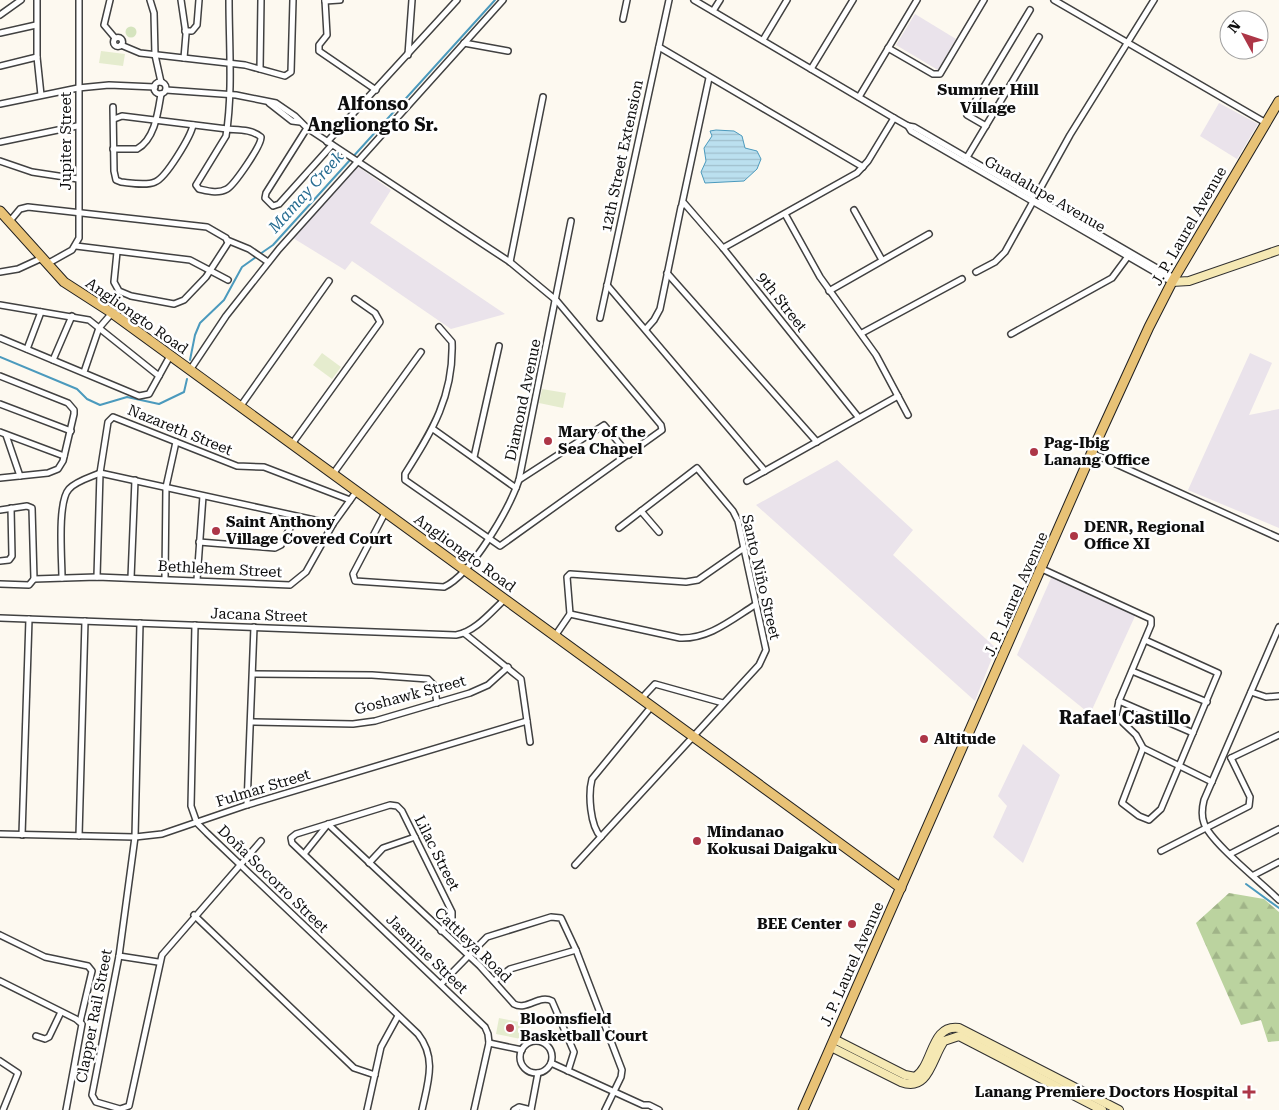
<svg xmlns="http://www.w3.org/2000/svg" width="1279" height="1110" viewBox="0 0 1279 1110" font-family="'Roboto Serif',serif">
  <defs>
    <pattern id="forest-firs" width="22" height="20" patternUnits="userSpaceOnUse" patternTransform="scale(1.25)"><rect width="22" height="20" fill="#bbd39f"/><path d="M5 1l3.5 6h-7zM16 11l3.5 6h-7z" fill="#a0b488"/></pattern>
    <pattern id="water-rules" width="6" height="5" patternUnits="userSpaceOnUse" patternTransform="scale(1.25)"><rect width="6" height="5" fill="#bbe0ef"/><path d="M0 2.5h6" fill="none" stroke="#a0bfcc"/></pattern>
  </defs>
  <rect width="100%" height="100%" fill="#fdf9f0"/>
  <g fill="#eae3eb">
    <path d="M915,14L956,39L938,70L896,45Z"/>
    <path d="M1219,103L1258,124L1237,159L1200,136Z"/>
    <path d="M357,166L391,190L370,223L505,314L451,329L352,261L345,270L293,238Z"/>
    <path d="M1250,353L1272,363L1249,415L1279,409V528L1188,490Z"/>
    <path d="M837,460L913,530L893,555L996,648L975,701L756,505Z"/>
    <path d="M1052,576L1136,614L1090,714L1017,655Z"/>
    <path d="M1023,744L1060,775L1023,863L993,837L1007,806L998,796Z"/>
  </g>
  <path fill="url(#forest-firs)" d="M1229,893L1264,899L1279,912V1041L1268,1042L1261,1020L1241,1025L1196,923Z"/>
  <circle fill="#d5e4be" cx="131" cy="32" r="5.5"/>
  <g fill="#e5ecce">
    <path d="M101,51L125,54L123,66L99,63Z"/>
    <path d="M322,353L341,367L332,379L313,365Z"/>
    <path d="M542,389L566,393L563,408L539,403Z"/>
    <path d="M499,1018L524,1023L521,1039L496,1034Z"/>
  </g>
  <path fill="url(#water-rules)" stroke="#4b9abd" d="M716,130L734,131L742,136L745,148L757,151L761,159L757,169L744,181L705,183L701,172L706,161L704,148L712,136L710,131Z"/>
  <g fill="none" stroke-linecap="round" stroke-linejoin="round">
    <g stroke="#4b9abd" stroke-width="2">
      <path d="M260,254L273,245L495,0"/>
      <path d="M0,357L77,389L87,399L100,405L127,397L159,404L184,392L187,379"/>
      <path d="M190,360L195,335L200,323L224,300L242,267L256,257"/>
      <path d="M1246,884L1279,908"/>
    </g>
    <g stroke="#414141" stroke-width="8">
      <g id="street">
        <path d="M37,0V57L41,95"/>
        <path d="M110,0L104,25L115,38"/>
        <path d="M150,0L154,13L155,55L161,82"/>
        <path d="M181,0L186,34L184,58"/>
        <path d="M325,0L327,35L319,45V51L376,90"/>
        <path d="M694,0L894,118L908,126L914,127L1174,278"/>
        <path d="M1054,0L1266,123"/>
        <path d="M325,1L340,0"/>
        <path d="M713,11L720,0"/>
        <path d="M0,15L21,0"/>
        <path d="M623,19L627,0"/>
        <path d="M185,31H192L197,25L199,0"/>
        <path d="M0,33L36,25"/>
        <circle cx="118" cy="42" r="4.5"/>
        <path d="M763,40L787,0"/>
        <path d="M464,43L508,51"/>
        <path d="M121,45L140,53L245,65L285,76L291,72L293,0"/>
        <path d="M659,47L863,167"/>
        <path d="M888,48L933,74H940L984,0"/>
        <path d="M408,55L412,0"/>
        <path d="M0,66L37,57"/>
        <path d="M260,69L261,0"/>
        <path d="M811,69L853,0"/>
        <circle cx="160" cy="88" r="6"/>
        <path d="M166,90L236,95L276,103L295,116L307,128L510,262L557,301L661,425L662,430L500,546L405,480V474C432,431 454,396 452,342L439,327"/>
        <path d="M859,97L917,0"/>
        <path d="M269,103L292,121L300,122"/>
        <path d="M0,104L78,88L109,85L155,87"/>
        <path d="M113,107L114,171L116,180L121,182C131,183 146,186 155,182C166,178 191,136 193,125"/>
        <path d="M114,119L122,116L227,129C239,130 251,129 261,137C262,145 234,185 227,189C218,194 208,191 199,189L196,185L226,136C233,92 229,44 229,0"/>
        <path d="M908,126L911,131L1172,282"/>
        <path d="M986,126L967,115L1030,10"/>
        <path d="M307,128L266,193L265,198L273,206L279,204L332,145"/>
        <path d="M0,142L77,126"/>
        <path d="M327,142L457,0"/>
        <path d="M113,149H137C155,139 158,112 161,94"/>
        <path d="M966,159L1039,37"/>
        <path d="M0,161L32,172L78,179"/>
        <path d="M682,204L709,78"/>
        <path d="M854,210L882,260"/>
        <path d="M785,214L820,277L876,355L908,415"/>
        <path d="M10,221L20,209L28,207L207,227L226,238L228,243L206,277L184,300L174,304L131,296L119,291L114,282L117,252"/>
        <path d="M227,240L249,249L268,262"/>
        <path d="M76,246L190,260L228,280"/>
        <path d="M723,248L857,173L868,161L894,118"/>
        <path d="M510,262L543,97"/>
        <path d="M47,264L72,250L79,238V0"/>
        <path d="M0,272L18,269L42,258"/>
        <path d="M976,272L995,262L1005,252L1070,135L1154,0"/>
        <path d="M667,273L817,442"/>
        <path d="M607,285L765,471"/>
        <path d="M829,291L929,234"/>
        <path d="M0,305L89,320L159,376"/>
        <path d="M600,318L669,0"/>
        <path d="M646,329L654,320L660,309L681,207L684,203L723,248L859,418"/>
        <path d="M862,333L962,279"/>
        <path d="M1011,334L1112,278L1129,255"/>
        <path d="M0,338L139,396L149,394L170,356"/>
        <path d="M27,349L41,312"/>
        <path d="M53,360L72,316"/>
        <path d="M190,370L226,316L279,249L503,0"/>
        <path d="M84,372L99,328L112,313"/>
        <path d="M0,376L68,403L74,410V414L63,461L58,469L48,473L0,478"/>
        <path d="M0,404L71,431"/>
        <path d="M240,407L329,281"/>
        <path d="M433,429L516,488"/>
        <path d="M0,432L64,456"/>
        <path d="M6,435L20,476"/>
        <path d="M292,444L380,322L375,313L355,299"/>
        <path d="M1092,453L1279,538"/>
        <path d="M474,457L499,346"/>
        <path d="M100,473L333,524"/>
        <path d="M333,474L421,352"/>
        <path d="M519,480L604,425L629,455"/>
        <path d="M747,481L898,396"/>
        <path d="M0,510L27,506L32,508L34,579"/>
        <path d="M641,511L659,532"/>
        <path d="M385,513L353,574L355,581L444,587C472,574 509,509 519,480L571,221"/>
        <path d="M199,542L275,548L281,545L296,517"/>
        <path d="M0,561L9,560L12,556L11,508"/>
        <path d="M1042,569L1151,619V625L1119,701L1116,716L1136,735L1143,748L1212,782"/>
        <path d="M97,577L100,473L108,422L113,417L237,466L264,467L350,500"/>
        <path d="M62,578C62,559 57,502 69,489C76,481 91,477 100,473"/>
        <path d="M131,578L135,480"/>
        <path d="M34,579L97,577L290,585L306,572L333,524L356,492"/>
        <path d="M165,579L166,487L176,442"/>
        <path d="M197,580L203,496"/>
        <path d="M0,584L29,585L34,579"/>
        <path d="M570,614L680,638C709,639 731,620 755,605"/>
        <path d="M0,618L456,635C475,632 491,612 505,599"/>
        <path d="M140,623L135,837L119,956L92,1095L96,1102L120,1109L129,1106L162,955L261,841"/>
        <path d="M195,625L191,806L197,823L207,833L418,1034C437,1058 428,1082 422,1110"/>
        <path d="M1279,627L1204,800C1202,808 1201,815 1204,823C1210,842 1262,883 1279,900"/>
        <path d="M464,633L521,679L530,742"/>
        <path d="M555,636L570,614L567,577L570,574L686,582L698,580L744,548"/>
        <path d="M1132,671L1207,702"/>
        <path d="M253,674L372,675L428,679L434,685L437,703"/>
        <path d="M1251,692L1266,697L1279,696"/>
        <path d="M641,699L655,684L723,703"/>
        <path d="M1119,701L1193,733"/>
        <path d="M252,722L353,724L375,721L470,693L488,685L508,667"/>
        <path d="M1143,748L1122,803L1139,816L1149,820L1161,809L1218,673L1145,640"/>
        <path d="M1231,758L1279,735"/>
        <path d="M247,805L254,627"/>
        <path d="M0,834L135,837L162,834L247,805L527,721"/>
        <path d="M22,835L29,619"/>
        <path d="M79,836L85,621"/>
        <path d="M601,837C590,826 588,794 592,779L651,707"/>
        <path d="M1161,851L1249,806L1250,797L1231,758"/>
        <path d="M304,854L328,824L480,966L514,1004C527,1011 539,994 552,1001L574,1052L568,1071"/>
        <path d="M1230,854L1279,829"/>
        <path d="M369,863L383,848L415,837"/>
        <path d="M575,865L759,665L766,650L738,521L733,511L697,468L619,528"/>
        <path d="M1254,875L1279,862"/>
        <path d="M194,915L354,1068L375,1075"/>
        <path d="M441,931L452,918V912L402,811L397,806L390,805L296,834L291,838L292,843L485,1027L488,1034L489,1043L474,1110"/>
        <path d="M0,935L45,957L88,966L92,971L80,1022"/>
        <path d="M119,956L158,962"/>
        <path d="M0,981L76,1019L82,1024L66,1110"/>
        <path d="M494,981L510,969L576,950"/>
        <path d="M441,984L487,937L551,917L561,918L576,950L622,1070L621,1077L605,1110"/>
        <path d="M36,1036L45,1039L49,1037L61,1012"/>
        <circle cx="536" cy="1057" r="16"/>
        <path d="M489,1043L522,1050"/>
        <path d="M0,1061L18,1073L3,1110"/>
        <path d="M551,1063L643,1105H649L659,1110"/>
        <path d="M367,1110L381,1047L398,1016"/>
        <path d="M514,1110L519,1107L531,1110"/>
        <path d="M531,1110L538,1073"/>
      </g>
    </g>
    <g stroke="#303030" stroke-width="10">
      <g id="secondary">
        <path d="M1172,282L1189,281L1279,250"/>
        <path d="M834,1039L905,1075L915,1077C934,1065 930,1024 959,1028L1119,1110"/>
        <path d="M831,1047L901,1082C929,1093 932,1057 944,1041L959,1036L1102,1110"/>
      </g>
    </g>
    <g stroke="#1f1f1f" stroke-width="11">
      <g id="primary">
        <path d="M0,211L64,282L112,313L901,888"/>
        <path d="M803,1110L1095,445L1149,327L1172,282L1279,101"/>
      </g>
    </g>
    <use href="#street" stroke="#fff" stroke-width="5"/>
    <use href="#secondary" stroke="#f5e8b3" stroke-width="8"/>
    <use href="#primary" stroke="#e8c276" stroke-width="9"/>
  </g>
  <g fill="#ad3647" stroke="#fff" stroke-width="2">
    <circle cx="548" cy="441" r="5"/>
    <circle cx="1034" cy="452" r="5"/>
    <circle cx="216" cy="531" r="5"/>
    <circle cx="1074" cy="536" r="5"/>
    <circle cx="924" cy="739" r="5"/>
    <circle cx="697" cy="841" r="5"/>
    <circle cx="852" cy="924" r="5"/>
    <circle cx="510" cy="1028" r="5"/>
    <path d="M1246.5 1084.5h5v5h5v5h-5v5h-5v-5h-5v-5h5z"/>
  </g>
  <g text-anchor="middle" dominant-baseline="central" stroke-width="5" stroke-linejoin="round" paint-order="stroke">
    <g font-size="15" fill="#0e0e0e" stroke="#fff">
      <text transform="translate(66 141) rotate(-90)">Jupiter Street</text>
      <text transform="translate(622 156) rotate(-78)">12th Street Extension</text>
      <text transform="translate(1045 194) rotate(30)">Guadalupe Avenue</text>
      <text transform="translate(1189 226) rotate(-60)">J. P. Laurel Avenue</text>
      <text transform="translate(782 302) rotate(52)">9th Street</text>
      <text transform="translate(137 316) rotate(35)">Angliongto Road</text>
      <text transform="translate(523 400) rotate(-78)">Diamond Avenue</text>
      <text transform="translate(180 430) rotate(22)">Nazareth Street</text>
      <text transform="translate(465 553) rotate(36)">Angliongto Road</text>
      <text transform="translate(220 569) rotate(3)">Bethlehem Street</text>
      <text transform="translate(761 577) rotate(77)">Santo Niño Street</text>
      <text transform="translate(1016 594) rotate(-66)">J. P. Laurel Avenue</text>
      <text transform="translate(259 615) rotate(2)">Jacana Street</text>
      <text transform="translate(410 695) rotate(-15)">Goshawk Street</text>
      <text transform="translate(263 788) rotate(-17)">Fulmar Street</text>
      <text transform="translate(437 853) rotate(63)">Lilac Street</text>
      <text transform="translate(273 879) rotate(44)">Doña Socorro Street</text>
      <text transform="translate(473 945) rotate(44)">Cattleya Road</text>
      <text transform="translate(427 954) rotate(44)">Jasmine Street</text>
      <text transform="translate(852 964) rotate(-66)">J. P. Laurel Avenue</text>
      <text transform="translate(94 1016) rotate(-79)">Clapper Rail Street</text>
    </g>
    <g font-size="15" font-weight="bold" fill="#0e0e0e" stroke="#fff" text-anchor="start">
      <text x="558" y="432">Mary of the<tspan x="558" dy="17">Sea Chapel</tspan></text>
      <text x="1044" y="443">Pag-Ibig<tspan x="1044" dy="17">Lanang Office</tspan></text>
      <text x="226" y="522">Saint Anthony<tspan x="226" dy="17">Village Covered Court</tspan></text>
      <text x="1084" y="527">DENR, Regional<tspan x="1084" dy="17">Office XI</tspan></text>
      <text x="934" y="739">Altitude</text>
      <text x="707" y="832">Mindanao<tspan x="707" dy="17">Kokusai Daigaku</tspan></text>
      <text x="842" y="924" text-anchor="end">BEE Center</text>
      <text x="520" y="1019">Bloomsfield<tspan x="520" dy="17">Basketball Court</tspan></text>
      <text x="1238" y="1092" text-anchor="end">Lanang Premiere Doctors Hospital</text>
    </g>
    <g font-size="16" font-weight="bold" fill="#0e0e0e" stroke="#fff">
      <text x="988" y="89">Summer Hill<tspan x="988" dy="18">Village</tspan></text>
    </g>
    <g font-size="16" font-style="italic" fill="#266c91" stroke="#fff">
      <text transform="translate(306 192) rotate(-48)">Mamay Creek</text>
    </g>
    <g font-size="18" font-weight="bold" fill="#0e0e0e" stroke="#fff">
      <text x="373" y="103">Alfonso<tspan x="373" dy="21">Angliongto Sr.</tspan></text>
      <text x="1125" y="717">Rafael Castillo</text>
    </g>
  </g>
  <g transform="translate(1244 35) rotate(310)"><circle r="24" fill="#ffffff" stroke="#9f9f9f"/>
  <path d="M0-4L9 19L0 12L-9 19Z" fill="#ad3647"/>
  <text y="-8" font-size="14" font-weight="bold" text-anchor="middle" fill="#0e0e0e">N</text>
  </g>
</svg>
